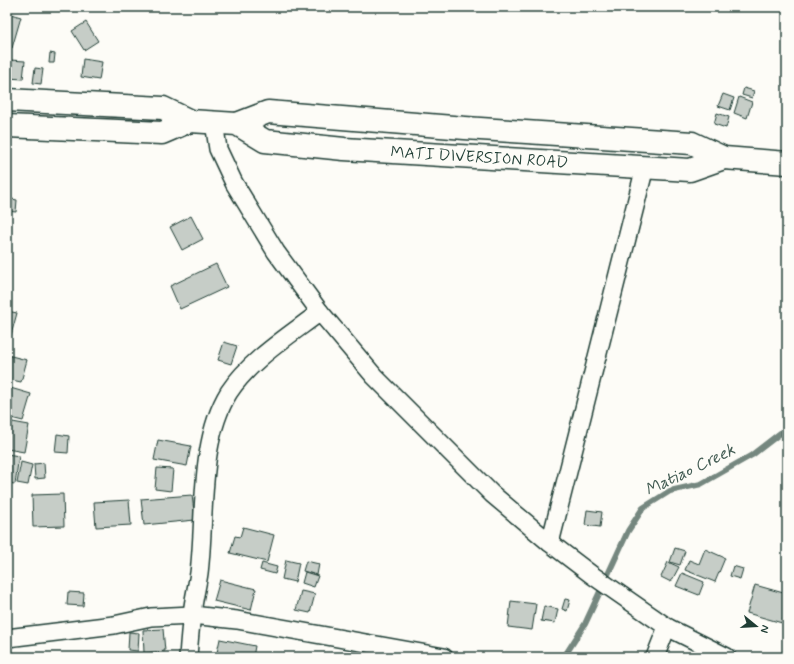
<svg xmlns="http://www.w3.org/2000/svg" width="794" height="664" viewBox="0 0 794 664" font-family="Mynerve,sans-serif">
  <rect width="100%" height="100%" fill="#fdfcf7"/>
  <filter id="ink" filterUnits="userSpaceOnUse"><feTurbulence type="fractalNoise" baseFrequency=".025" numOctaves="2"/><feDisplacementMap in="SourceGraphic" scale="8" xChannelSelector="R" yChannelSelector="G"/><feConvolveMatrix kernelMatrix="1 2 1 2 8 2 1 2 1" color-interpolation-filters="sRGB"/></filter>
  <g filter="url(#ink)">
    <g fill="none" stroke-linecap="round" stroke-linejoin="round">
      <path stroke="#75877f" stroke-width="6" d="M564,657L585,624L628,531L643,508L670,491L701,484L752,455L787,428"/>
    </g>
    <g fill="#c6cdc7" stroke="#1f3d34">
      <path d="M7,13L21,17L12,48L7,47Z"/>
      <path d="M86,22L98,41L84,50L72,31Z"/>
      <path d="M50,53L55,54L54,63H49Z"/>
      <path d="M83,59L102,62L99,80L81,77Z"/>
      <path d="M10,60L25,61L23,79L8,78Z"/>
      <path d="M35,68L43,69L41,84L33,83Z"/>
      <path d="M744,88L754,91L752,98L742,95Z"/>
      <path d="M723,94L734,98L730,110L718,106Z"/>
      <path d="M739,97L752,102L747,118L734,113Z"/>
      <path d="M717,113L729,117L726,128L714,124Z"/>
      <path d="M7,198L17,200L16,212L7,211Z"/>
      <path d="M191,216L203,239L182,250L170,227Z"/>
      <path d="M216,264L227,287L180,309L170,286Z"/>
      <path d="M7,311L17,313L11,335L7,334Z"/>
      <path d="M224,342L237,346L231,364L218,360Z"/>
      <path d="M7,355L27,360L21,382L7,379Z"/>
      <path d="M7,387L31,394L23,421L7,417Z"/>
      <path d="M7,421L29,425L24,452L7,449Z"/>
      <path d="M57,434L69,436L68,453L55,452Z"/>
      <path d="M158,440L191,446L187,466L154,460Z"/>
      <path d="M7,454L19,456L15,484L7,483Z"/>
      <path d="M21,462L32,465L28,485L17,483Z"/>
      <path d="M44,463L45,478L35,479L34,464Z"/>
      <path d="M157,468L173,469L171,491L155,489Z"/>
      <path d="M63,494L64,526L33,527L32,495Z"/>
      <path d="M192,495L195,520L144,525L141,499Z"/>
      <path d="M129,500L131,525L96,527L94,502Z"/>
      <path d="M587,510L602,512L600,527L585,525Z"/>
      <path d="M243,527L274,535L267,562L230,553L235,536L240,537Z"/>
      <path d="M675,548L685,551L680,565L670,562Z"/>
      <path d="M705,549L725,558L715,582L685,570L689,560L699,564Z"/>
      <path d="M286,560L299,563L295,582L282,579Z"/>
      <path d="M306,561L319,564L317,575L303,571Z"/>
      <path d="M668,562L679,567L671,582L661,577Z"/>
      <path d="M262,563L277,567L275,574L260,570Z"/>
      <path d="M733,566L743,569L740,579L730,576Z"/>
      <path d="M305,572L318,576L314,587L302,583Z"/>
      <path d="M682,573L704,582L699,595L676,586Z"/>
      <path d="M220,580L256,589L251,610L214,601Z"/>
      <path d="M755,585L787,594V606L782,623L747,613Z"/>
      <path d="M301,591L315,594L310,613L296,610Z"/>
      <path d="M68,592L84,593L83,606L67,605Z"/>
      <path d="M565,599L570,600L567,611L562,609Z"/>
      <path d="M511,601L536,604L532,630L508,627Z"/>
      <path d="M544,606L558,609L555,623L541,621Z"/>
      <path d="M163,629L165,651L144,653L143,630Z"/>
      <path d="M129,632L139,633L138,651L128,650Z"/>
      <path d="M220,639L255,646L253,657H216Z"/>
    </g>
    <g fill="none" stroke-linecap="round" stroke-linejoin="round">
      <g stroke="#1f3d34" stroke-width="20">
        <g id="street">
          <path d="M214,122L218,149L234,183L276,252L320,312L374,376L492,494L550,543L592,575L667,627L727,657"/>
          <path d="M550,543L645,167"/>
          <path d="M7,638L114,625L151,617L192,615L237,620L444,657"/>
          <path d="M188,657C189,643 190,629 192,615C193,601 197,587 199,573C206,516 198,442 229,392C250,360 290,335 320,312"/>
          <path d="M655,657L667,627"/>
        </g>
      </g>
      <g stroke="#1f3d34" stroke-width="25">
        <g id="highway">
          <path id="s1" d="M7,100L163,108L190,121L237,124L265,141L344,149L690,170L724,158"/>
          <path d="M237,124L268,112L465,128L692,143L724,158L787,163"/>
          <path d="M7,126L162,133L190,121"/>
        </g>
      </g>
      <use href="#street" stroke="#fdfcf7" stroke-width="17"/>
      <use href="#highway" stroke="#fdfcf7" stroke-width="22"/>
    </g>
  </g>
  <g text-anchor="middle" dominant-baseline="central" stroke-width="3" stroke-linejoin="round" paint-order="stroke">
    <g font-size="16" fill="#1f3d34" stroke="#fdfcf7">
      <text stroke="none"><textPath href="#s1" startOffset="481">MATI DIVERSION ROAD</textPath></text>
    </g>
    <g font-size="17" font-style="italic" fill="#435c53" stroke="#fdfcf7">
      <text transform="translate(690 470) rotate(-26)">Matiao Creek</text>
    </g>
  </g>
  <rect width="794" height="664" fill="none" stroke="#fdfcf7" stroke-width="24"/>
  <rect x="12" y="12" width="770" height="640" fill="none" stroke="#1f3d34" stroke-width="1.5" filter="url(#ink)"/>
  <g transform="translate(756 626) rotate(108)" stroke="#fdfcf7" stroke-width="3" paint-order="stroke">
  <path d="M0-3L7 15L0 10L-7 15Z" fill="#1f3d34"/>
  <text y="-6" font-size="11" font-weight="bold" text-anchor="middle" fill="#1f3d34">N</text>
  </g>
</svg>
